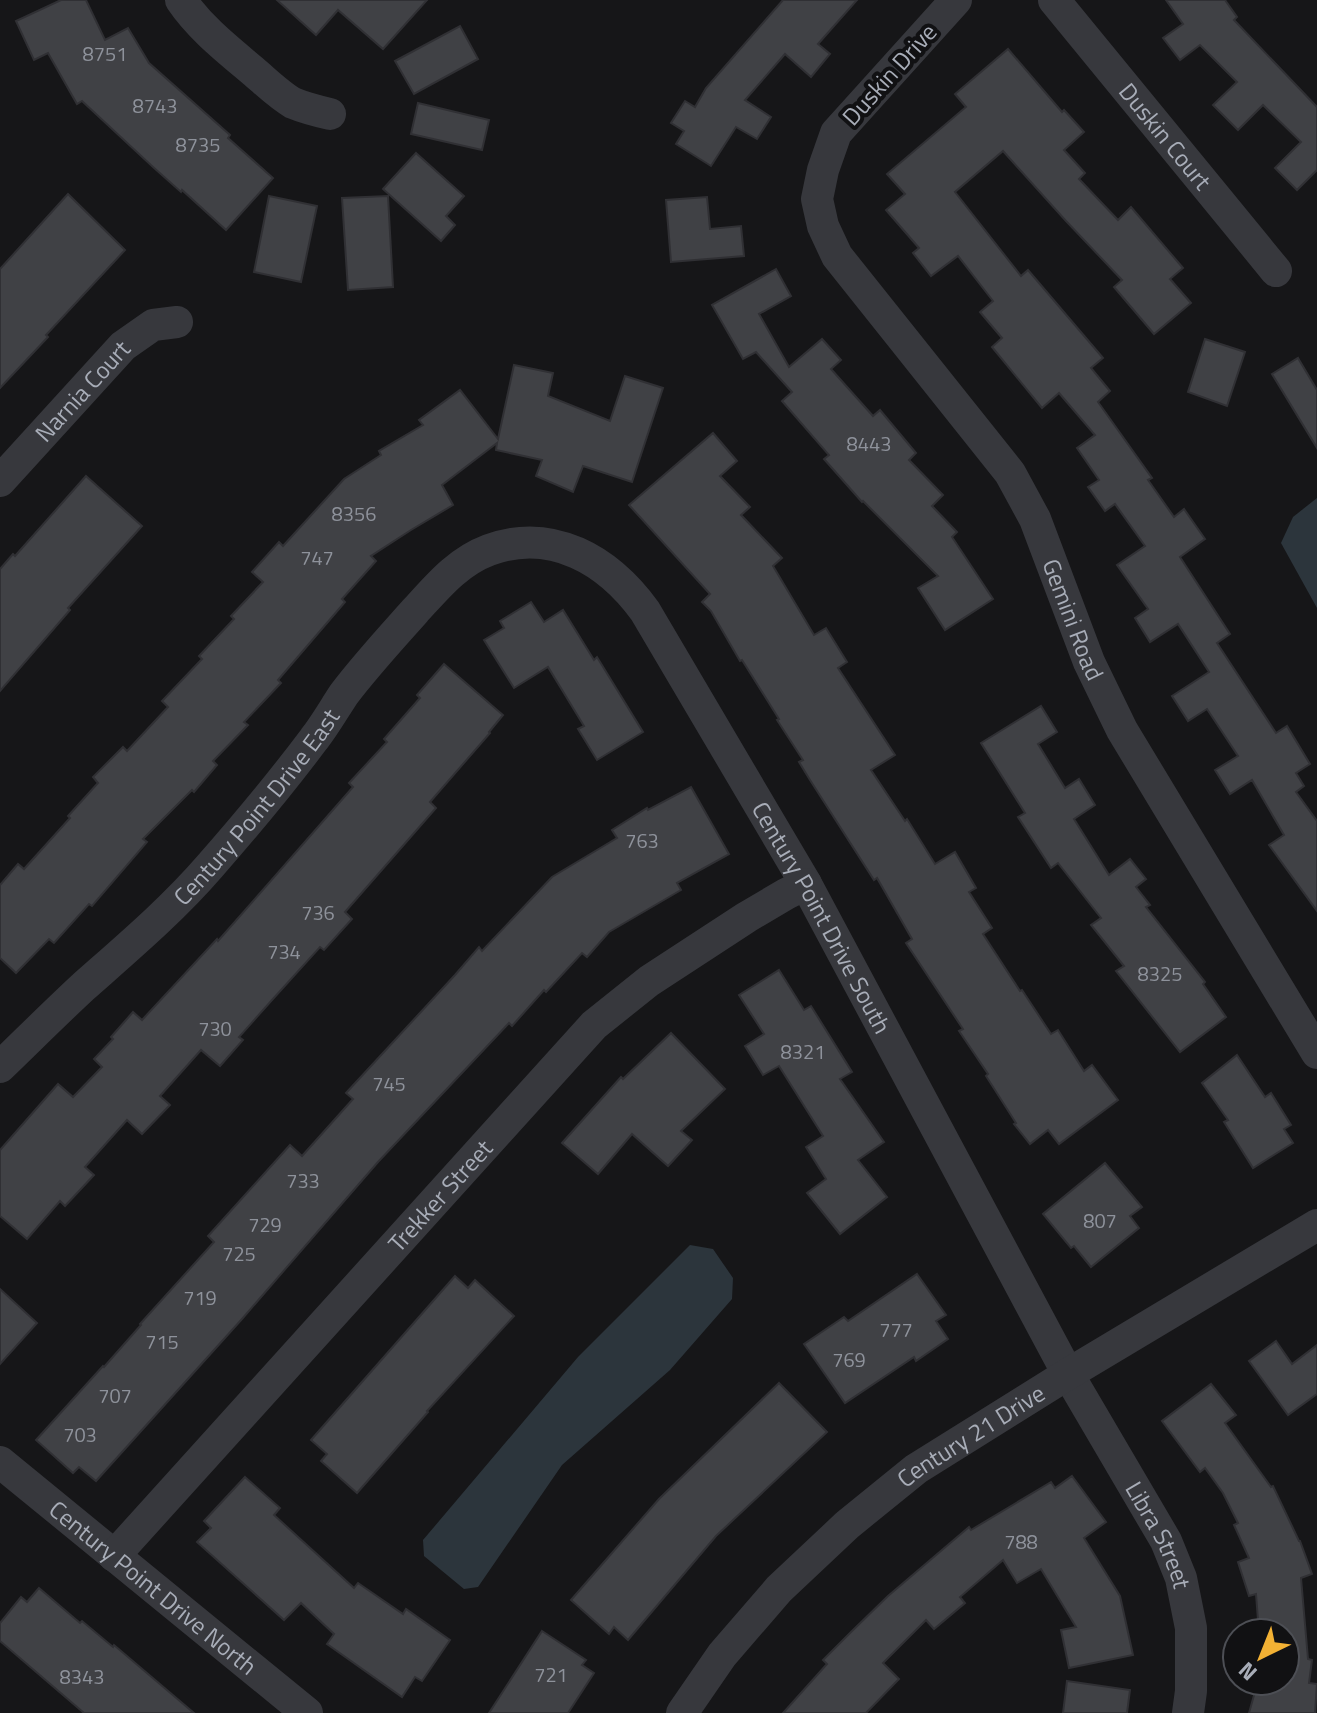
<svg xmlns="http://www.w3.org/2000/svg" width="1317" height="1713" viewBox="0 0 1317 1713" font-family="'Titillium Web',sans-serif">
  <rect width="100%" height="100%" fill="#161618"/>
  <g fill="#2c353c">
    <path d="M1317,498V608L1281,543L1293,517Z"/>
    <path d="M690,1245L713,1249L733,1278L732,1299L670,1370L562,1465L478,1587L464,1589L424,1556L423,1540L578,1357Z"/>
  </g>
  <g fill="#404145" stroke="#303034" stroke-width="2">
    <path d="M61,0H86L105,40L128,28L149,63L230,135L228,138L273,178L226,230L182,190L181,192L153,167L82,101L77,104L48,53L34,60L16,21Z"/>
    <path d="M277,0H427L383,49L338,10L316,35Z"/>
    <path d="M783,0H857L818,44L830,54L811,77L785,54L745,100L771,117L757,139L736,127L711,166L676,144L684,131L671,123L685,101L695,107L706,88Z"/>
    <path d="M1166,0H1225L1237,17L1234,20L1317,107V170L1297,190L1275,168L1301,142L1263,105L1238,130L1213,105L1237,82L1200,45L1180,60L1163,38L1183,24Z"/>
    <path d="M460,26L478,59L414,94L395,61Z"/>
    <path d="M1008,49L1062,112L1064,110L1084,132L1064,150L1085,173L1079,179L1118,220L1131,207L1183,268L1170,279L1191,303L1154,334L1114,287L1122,280L1066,221L1003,151L955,192L1021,276L1028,270L1103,358L1091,368L1110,391L1098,402L1152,478L1148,480L1174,517L1184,509L1205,539L1180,557L1230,634L1217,643L1276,733L1287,726L1310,764L1296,773L1304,786L1296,792L1317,821V911L1269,845L1284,835L1252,780L1230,794L1215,770L1238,756L1207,709L1188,721L1172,696L1209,672L1178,624L1150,642L1135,618L1148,609L1117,565L1145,546L1115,504L1105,511L1088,487L1099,480L1077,448L1095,435L1059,393L1042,408L992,347L1002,338L980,312L993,301L958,256L931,276L913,253L919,248L886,210L905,194L887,174L966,107L955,94Z"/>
    <path d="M418,103L489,120L482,150L411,134Z"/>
    <path d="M416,153L464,196L446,216L455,225L441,241L383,189Z"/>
    <path d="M68,194L125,250L46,335L48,337L0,388V269Z"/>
    <path d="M269,196L317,206L301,282L254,272Z"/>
    <path d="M388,196L393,287L348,290L342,198Z"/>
    <path d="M707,197L710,229L741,226L744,256L671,262L666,200Z"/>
    <path d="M776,269L791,296L759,314L789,367L822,339L841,360L831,369L873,416L880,410L916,453L909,460L943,495L932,506L957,532L952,537L993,599L945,630L918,588L938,576L863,501L862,502L824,459L829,455L782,401L792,392L756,352L743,359L712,305Z"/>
    <path d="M1205,339L1245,352L1227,406L1188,392Z"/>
    <path d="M1298,358L1317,390V448L1272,374Z"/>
    <path d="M514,365L553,373L548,396L610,421L625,376L663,388L632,482L583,466L573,492L536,476L542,460L496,450L497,443L442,485L453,505L411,530L371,556L376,561L342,599L345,602L278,680L281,683L244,722L248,725L213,761L217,765L194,792L192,790L143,839L147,842L92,906L89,904L54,943L49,939L16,973L0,958V885L18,864L24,869L70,818L68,816L98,783L93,777L123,747L127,751L168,707L162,701L202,659L199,656L234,619L231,616L263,582L252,572L279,542L283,546L344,479L381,455L379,451L423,425L419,420L460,390L498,439Z"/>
    <path d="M713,433L737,461L720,476L750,507L741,515L782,558L773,566L814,635L826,628L847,662L838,668L895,755L871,770L905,821L907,819L935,864L955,852L976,888L969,892L992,928L983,934L1020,991L1022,990L1051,1034L1058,1030L1084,1071L1092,1065L1118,1100L1059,1144L1048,1130L1030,1144L1014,1124L1016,1123L986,1076L988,1074L959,1031L963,1029L906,943L912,939L877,878L874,880L810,780L799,762L803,760L777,720L779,719L742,660L740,661L711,611L702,602L710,594L629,505Z"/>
    <path d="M86,476L142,526L68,608L70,610L0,691V569L13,554L15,556Z"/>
    <path d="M531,602L544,622L563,610L594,660L597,657L643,732L597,760L578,729L584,726L548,667L514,688L484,640L504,628L500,621Z"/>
    <path d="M444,664L503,715L489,732L490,733L430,802L436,808L345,912L352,919L324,950L320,947L272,1000L239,1037L243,1040L220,1066L201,1050L160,1096L170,1105L142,1134L127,1120L85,1167L94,1175L65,1206L60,1201L27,1239L0,1216V1150L58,1084L73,1097L102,1067L94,1059L113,1039L111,1037L133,1012L142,1020L217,939L218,941L353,787L349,783L387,742L384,739L420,698L417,695Z"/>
    <path d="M1041,706L1057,732L1038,744L1065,788L1079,779L1095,805L1074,819L1109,875L1130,859L1146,879L1136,887L1150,905L1146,907L1205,982L1203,984L1226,1017L1180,1052L1116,971L1124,966L1091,925L1101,918L1058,863L1051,868L1018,817L1025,813L981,743Z"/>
    <path d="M691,787L729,854L677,883L681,890L609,932L587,957L582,953L546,992L544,990L512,1026L509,1023L378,1162L242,1319L96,1481L79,1467L73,1473L36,1440L103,1366L104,1367L141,1325L140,1324L214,1242L208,1236L290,1145L302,1156L353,1099L346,1093L455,975L479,947L482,951L552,877L617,838L612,830L647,808L648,810Z"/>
    <path d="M779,970L804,1010L811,1006L852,1072L840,1079L884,1142L858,1160L887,1197L840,1234L807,1193L826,1179L806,1147L823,1136L779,1066L763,1075L745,1046L764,1034L739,995Z"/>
    <path d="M671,1033L725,1089L681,1131L692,1140L668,1166L632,1134L598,1174L562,1143L621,1077L623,1079Z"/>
    <path d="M1237,1055L1265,1097L1271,1093L1291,1125L1284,1129L1293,1143L1253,1168L1224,1122L1228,1120L1202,1083Z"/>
    <path d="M1105,1163L1142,1207L1130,1216L1139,1228L1091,1267L1074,1246L1071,1248L1043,1214Z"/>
    <path d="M917,1274L946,1315L936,1321L948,1339L916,1361L914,1357L845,1403L804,1344L844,1317L848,1321Z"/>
    <path d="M455,1276L468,1288L475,1280L514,1316L427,1411L428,1412L357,1493L321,1461L327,1454L311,1440Z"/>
    <path d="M0,1289L37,1323L0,1364Z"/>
    <path d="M1276,1341L1292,1364L1317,1345V1394L1288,1415L1249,1361Z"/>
    <path d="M779,1383L827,1432L716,1536L628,1640L614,1627L609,1634L571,1600L659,1499Z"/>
    <path d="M1211,1384L1236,1415L1225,1423L1271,1487L1273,1486L1299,1541H1300L1312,1574L1301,1578L1308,1659L1312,1660L1309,1683L1317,1684L1315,1713H1249L1258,1681H1285V1633H1259L1256,1594L1249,1596L1238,1562L1249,1558L1234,1525L1238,1523L1223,1493L1205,1468L1200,1472L1162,1421Z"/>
    <path d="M1072,1476L1106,1522L1084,1538L1120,1596L1133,1655L1069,1668L1061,1630L1076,1627L1041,1569L1017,1583L1003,1560L960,1597L965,1603L934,1629L926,1620L883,1663L899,1679L866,1713H783L827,1664L823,1660L851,1632L888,1596L969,1527L971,1530L1051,1482L1055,1488Z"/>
    <path d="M245,1477L280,1508L274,1515L354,1588L358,1583L403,1614L406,1609L450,1640L422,1681L415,1677L402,1697L327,1644L334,1634L301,1603L284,1620L197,1542L211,1528L204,1521Z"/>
    <path d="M39,1588L80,1623L82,1621L113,1647L114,1645L194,1713H84L0,1641V1623L21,1597L27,1602Z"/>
    <path d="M542,1631L586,1660L582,1665L594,1673L568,1713H489Z"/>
    <path d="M1067,1681L1130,1690L1127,1713H1063Z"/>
  </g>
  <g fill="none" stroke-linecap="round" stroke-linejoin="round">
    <g stroke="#37383d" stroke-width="32">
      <path d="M181,0C200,28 227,49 253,71C266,82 279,95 293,103C305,108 317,111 330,114"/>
      <path id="s1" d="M956,0L836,133L823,170L817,199L823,226L837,256L1010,473L1035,519L1089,662L1122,730L1317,1053"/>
      <path id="s2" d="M1054,0L1276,271"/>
      <path id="s3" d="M0,481L123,346L153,325L177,322"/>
      <path id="s4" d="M0,1067C28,1040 55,1013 83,987C127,948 172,910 210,866C246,825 281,783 314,739C325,725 334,709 344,694C366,665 391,638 415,611C437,587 457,562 489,550C552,527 608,560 645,611L806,884L1068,1374L1166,1541L1181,1578L1191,1628V1691L1188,1713"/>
      <path id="s5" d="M0,1462L307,1713"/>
      <path id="s6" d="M114,1556L594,1025L649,981L747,917L786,894L806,884"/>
      <path id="s7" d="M682,1713L722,1655L779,1589L847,1525L916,1469L1068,1374L1317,1225"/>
    </g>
  </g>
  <g text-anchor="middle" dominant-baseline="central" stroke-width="8" stroke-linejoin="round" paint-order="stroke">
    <g font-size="20" fill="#8e929b">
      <text x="105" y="53">8751</text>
      <text x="155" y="105">8743</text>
      <text x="198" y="144">8735</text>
      <text x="869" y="443">8443</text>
      <text x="354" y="513">8356</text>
      <text x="317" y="557">747</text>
      <text x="642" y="840">763</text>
      <text x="318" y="912">736</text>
      <text x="284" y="951">734</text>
      <text x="1160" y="973">8325</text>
      <text x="215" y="1028">730</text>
      <text x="803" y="1051">8321</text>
      <text x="389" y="1083">745</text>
      <text x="303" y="1180">733</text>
      <text x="1100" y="1220">807</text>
      <text x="265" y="1224">729</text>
      <text x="239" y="1253">725</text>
      <text x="200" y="1297">719</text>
      <text x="896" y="1329">777</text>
      <text x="162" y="1341">715</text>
      <text x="849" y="1359">769</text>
      <text x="115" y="1395">707</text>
      <text x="80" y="1434">703</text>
      <text x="1021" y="1541">788</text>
      <text x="551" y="1674">721</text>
      <text x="82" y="1676">8343</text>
    </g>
    <g font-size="24" fill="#a8adb8" stroke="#111113">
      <text transform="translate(889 74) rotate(-48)">Duskin Drive</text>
      <text stroke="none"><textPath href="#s2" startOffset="176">Duskin Court</textPath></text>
      <text stroke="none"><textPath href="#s3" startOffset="122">Narnia Court</textPath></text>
      <text stroke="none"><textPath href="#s1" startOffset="746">Gemini Road</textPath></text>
      <text stroke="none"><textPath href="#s4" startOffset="366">Century Point Drive East</textPath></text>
      <text stroke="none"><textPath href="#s4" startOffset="1250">Century Point Drive South</textPath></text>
      <text stroke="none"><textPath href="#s6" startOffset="486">Trekker Street</textPath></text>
      <text stroke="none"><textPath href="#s7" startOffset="404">Century 21 Drive</textPath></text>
      <text stroke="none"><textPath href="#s4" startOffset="1954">Libra Street</textPath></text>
      <text stroke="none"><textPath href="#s5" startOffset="198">Century Point Drive North</textPath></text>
    </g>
  </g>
  <g transform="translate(1261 1657) rotate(223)"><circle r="38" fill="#111113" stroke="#4d4f55" stroke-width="2"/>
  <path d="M0-6L14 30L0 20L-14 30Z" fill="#f2b134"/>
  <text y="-12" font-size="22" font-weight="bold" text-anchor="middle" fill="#a8adb8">N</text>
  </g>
</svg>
